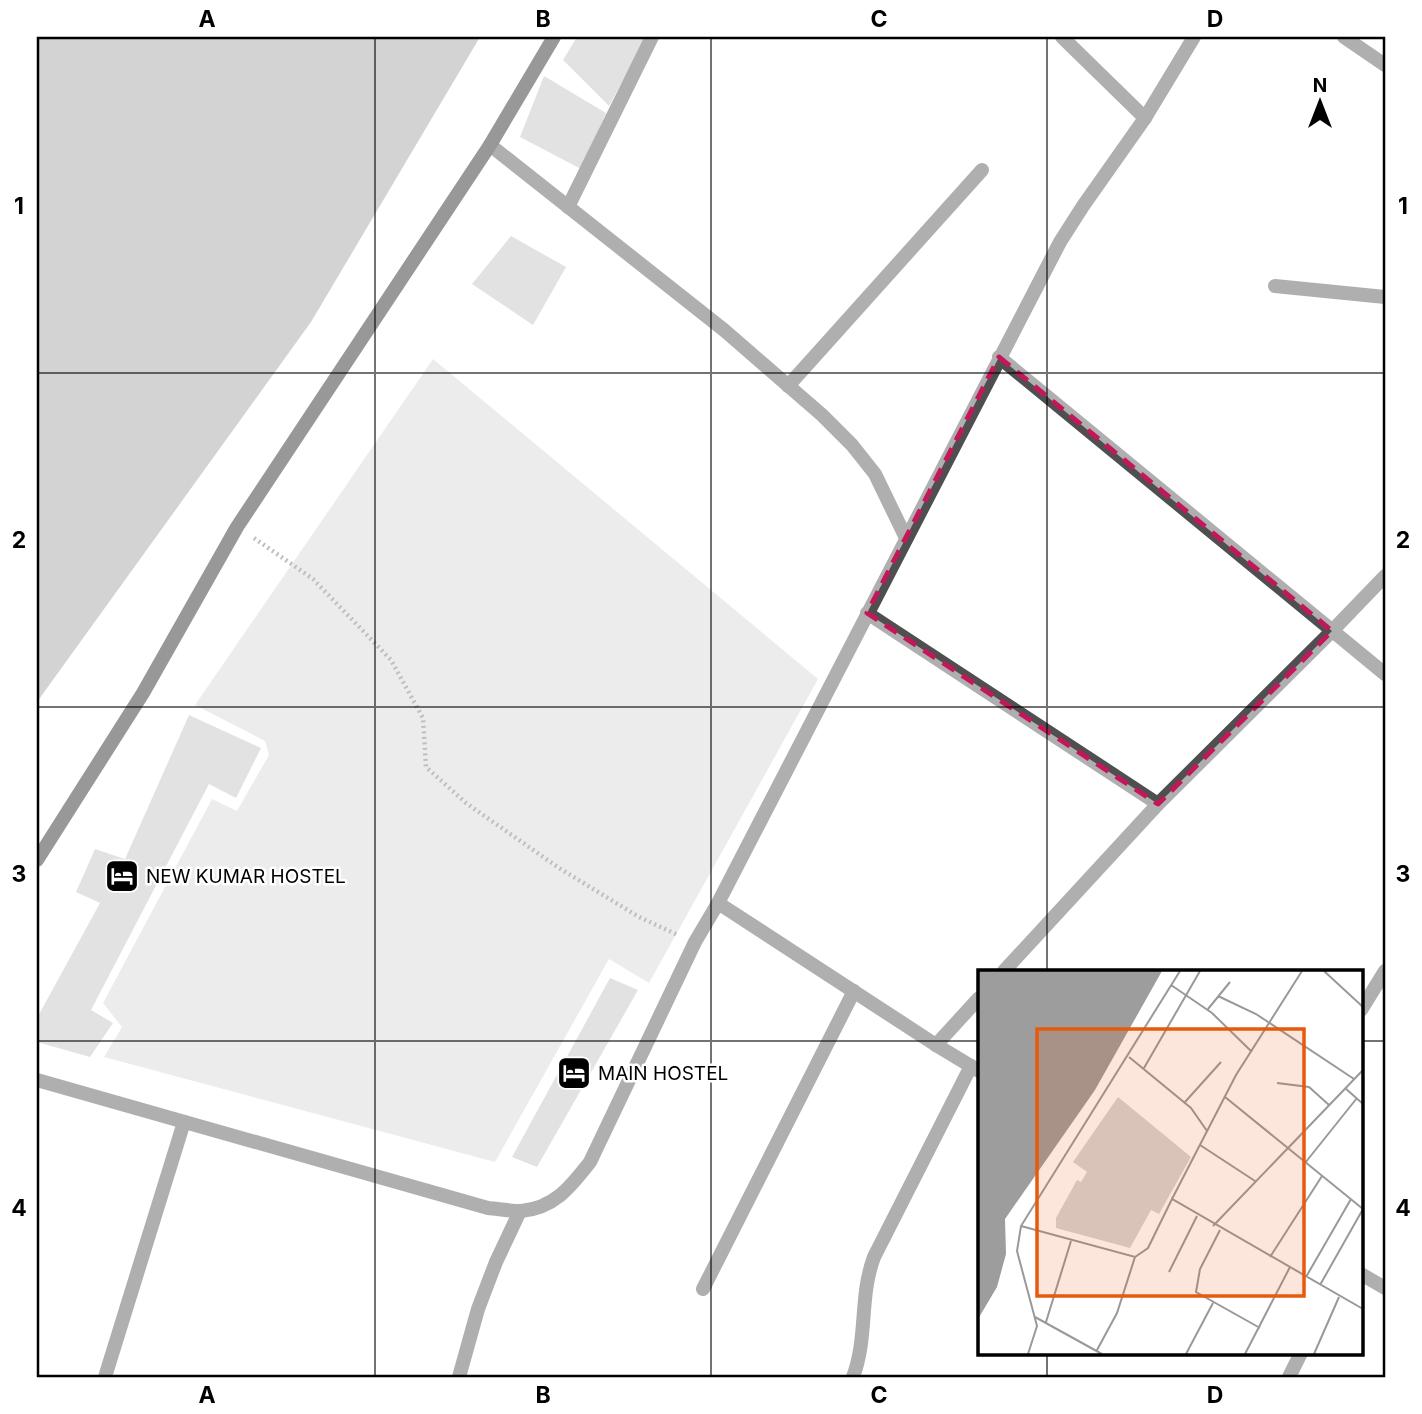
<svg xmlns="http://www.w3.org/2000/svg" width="1422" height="1414" viewBox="0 0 1422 1414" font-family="Inter,sans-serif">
  <rect width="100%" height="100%" fill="#fff"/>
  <path fill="#d6d6d6" d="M433,359L818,679L649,983L609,959L495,1162L104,1057L122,1027L103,1003L212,799L237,811L269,755L265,741L195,705Z"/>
  <path fill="#9d9d9d" d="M37,37H480L311,322L37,702Z"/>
  <g fill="#bfbfbf">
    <path d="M577,37H646L609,106L563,60Z"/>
    <path d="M544,76L606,113L581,169L520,137Z"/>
    <path d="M511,236L566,267L533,325L472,284Z"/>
    <path d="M189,715L261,748L236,798L209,784L91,1010L113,1023L90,1057L37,1042V1018L100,903L76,892L95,849L125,859Z"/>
    <path d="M610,978L638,990L537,1167L512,1157Z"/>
  </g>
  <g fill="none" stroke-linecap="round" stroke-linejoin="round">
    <path stroke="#717171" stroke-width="4.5" stroke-dasharray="2 3.5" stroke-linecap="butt" d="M254,538L313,579L391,660L423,718L426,767L466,803L559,868L639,917L678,935"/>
    <g stroke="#4f4f4f" stroke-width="14">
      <path d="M1062,37L1145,118"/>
      <path d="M1344,37L1385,65"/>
      <path d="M490,145L724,330L822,415L852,445L875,474L906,538"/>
      <path d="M568,207L652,37"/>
      <path d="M1275,286L1385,297"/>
      <path d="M999,357L1385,674"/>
      <path d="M788,386L982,170"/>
      <path d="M867,613L1158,804"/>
      <path d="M718,903L1060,242L1083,206L1145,118L1194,37"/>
      <path d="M1004,971L1158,804L1332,631L1385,576"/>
      <path d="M1361,1010L1385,971"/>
      <path d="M936,1045L979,998"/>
      <path d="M37,1080L488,1208C499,1209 511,1211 521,1211C555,1208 571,1186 590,1162L695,942L718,903L936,1045L979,1071"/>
      <path d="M1361,1274L1385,1288"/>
      <path d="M703,1289L854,991"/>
      <path d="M105,1377L184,1122"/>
      <path d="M459,1377L478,1309L496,1262L520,1211"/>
      <path d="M853,1377C868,1337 859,1297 874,1257L971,1066"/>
      <path d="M1289,1377L1301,1353"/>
    </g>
    <path stroke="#1c1c1c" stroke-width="14" d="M37,860L143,693L237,527L490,145L554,37"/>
  </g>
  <path d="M0 0H1422V1414H0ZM999,357L1332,631L1158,804L867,613Z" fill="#fff" fill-opacity=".55" fill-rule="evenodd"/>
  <path fill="none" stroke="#c2185b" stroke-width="5" stroke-dasharray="14 9" stroke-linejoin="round" d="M999,357L1332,631L1158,804L867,613Z"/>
  <path fill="none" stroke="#000" stroke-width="2" stroke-opacity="0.55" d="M375,37V1377M711,37V1377M1047,37V971M37,373H1385M37,707H1385M37,1041H979M1361,1041H1385M1047,1353V1377"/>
  <defs>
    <g id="hotel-square" transform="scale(1.75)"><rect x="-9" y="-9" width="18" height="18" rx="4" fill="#000" stroke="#fff"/><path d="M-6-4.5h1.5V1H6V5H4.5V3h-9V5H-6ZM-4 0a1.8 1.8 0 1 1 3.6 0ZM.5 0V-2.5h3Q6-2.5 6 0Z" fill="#fff"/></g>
  </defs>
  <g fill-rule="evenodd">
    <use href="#hotel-square" x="122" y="876"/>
    <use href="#hotel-square" x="574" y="1073"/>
  </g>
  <g text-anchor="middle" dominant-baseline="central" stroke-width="5" stroke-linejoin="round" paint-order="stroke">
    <g font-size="19" fill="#000" stroke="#fff" text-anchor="start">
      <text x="146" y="876">NEW KUMAR HOSTEL</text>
      <text x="598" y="1073">MAIN HOSTEL</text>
    </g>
  </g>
  <g transform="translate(978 970)">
    <rect width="385" height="385" fill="#fff"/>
    <path d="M140,127L213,187L181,244L173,240L152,278L78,258V248L99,210L103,212L109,202L95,192Z" fill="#d6d6d6"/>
    <path d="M0,1H184L117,120L27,249L28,284L19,317L0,349Z" fill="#9d9d9d"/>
    <path fill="none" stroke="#999" stroke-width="2" d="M346,1L385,37M193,15L234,43L274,82M240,26L278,44L376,109M230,39L252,12M151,87L213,138L229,161M166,98L222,1M299,113L331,117L351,135M367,118L385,134M247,127L385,239M207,132L243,92M222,175L277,211M327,193L379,128M194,229L258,105L324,1M43,256L157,287L170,278L194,229L385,339M235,256L385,100M242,260L222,299L218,322L282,358M292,287L344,206M191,302L219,246M328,307L373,229M342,315L385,239M57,347L124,384M68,352L93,271M119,380L139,343L157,287M50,384L59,356L39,281L43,256L202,1M208,384L235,333M267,384L312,297M336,384L361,327"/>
    <path fill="#e8590c" fill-opacity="0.15" stroke="#e8590c" stroke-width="3.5" d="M59,59H326V326H59Z"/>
    <rect width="385" height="385" fill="none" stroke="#000" stroke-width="3.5"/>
  </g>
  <rect width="1422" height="1414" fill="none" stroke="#ffffff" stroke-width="77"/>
  <g transform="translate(1320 102)" stroke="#ffffff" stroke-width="5" paint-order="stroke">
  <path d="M0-5L12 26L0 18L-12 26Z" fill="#000000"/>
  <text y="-10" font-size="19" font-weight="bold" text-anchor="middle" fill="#000000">N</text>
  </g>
  <rect x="38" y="38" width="1346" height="1338" fill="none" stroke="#000" stroke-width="2.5"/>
  <g font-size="23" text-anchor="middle" font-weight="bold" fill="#000">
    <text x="207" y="27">A</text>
    <text x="543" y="27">B</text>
    <text x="879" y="27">C</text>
    <text x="1215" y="27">D</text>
    <text x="19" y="214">1</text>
    <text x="1403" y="214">1</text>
    <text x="19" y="548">2</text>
    <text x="1403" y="548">2</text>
    <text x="19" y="882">3</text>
    <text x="1403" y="882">3</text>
    <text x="19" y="1216">4</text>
    <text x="1403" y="1216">4</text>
    <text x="207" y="1403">A</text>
    <text x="543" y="1403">B</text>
    <text x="879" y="1403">C</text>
    <text x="1215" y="1403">D</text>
  </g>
</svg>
